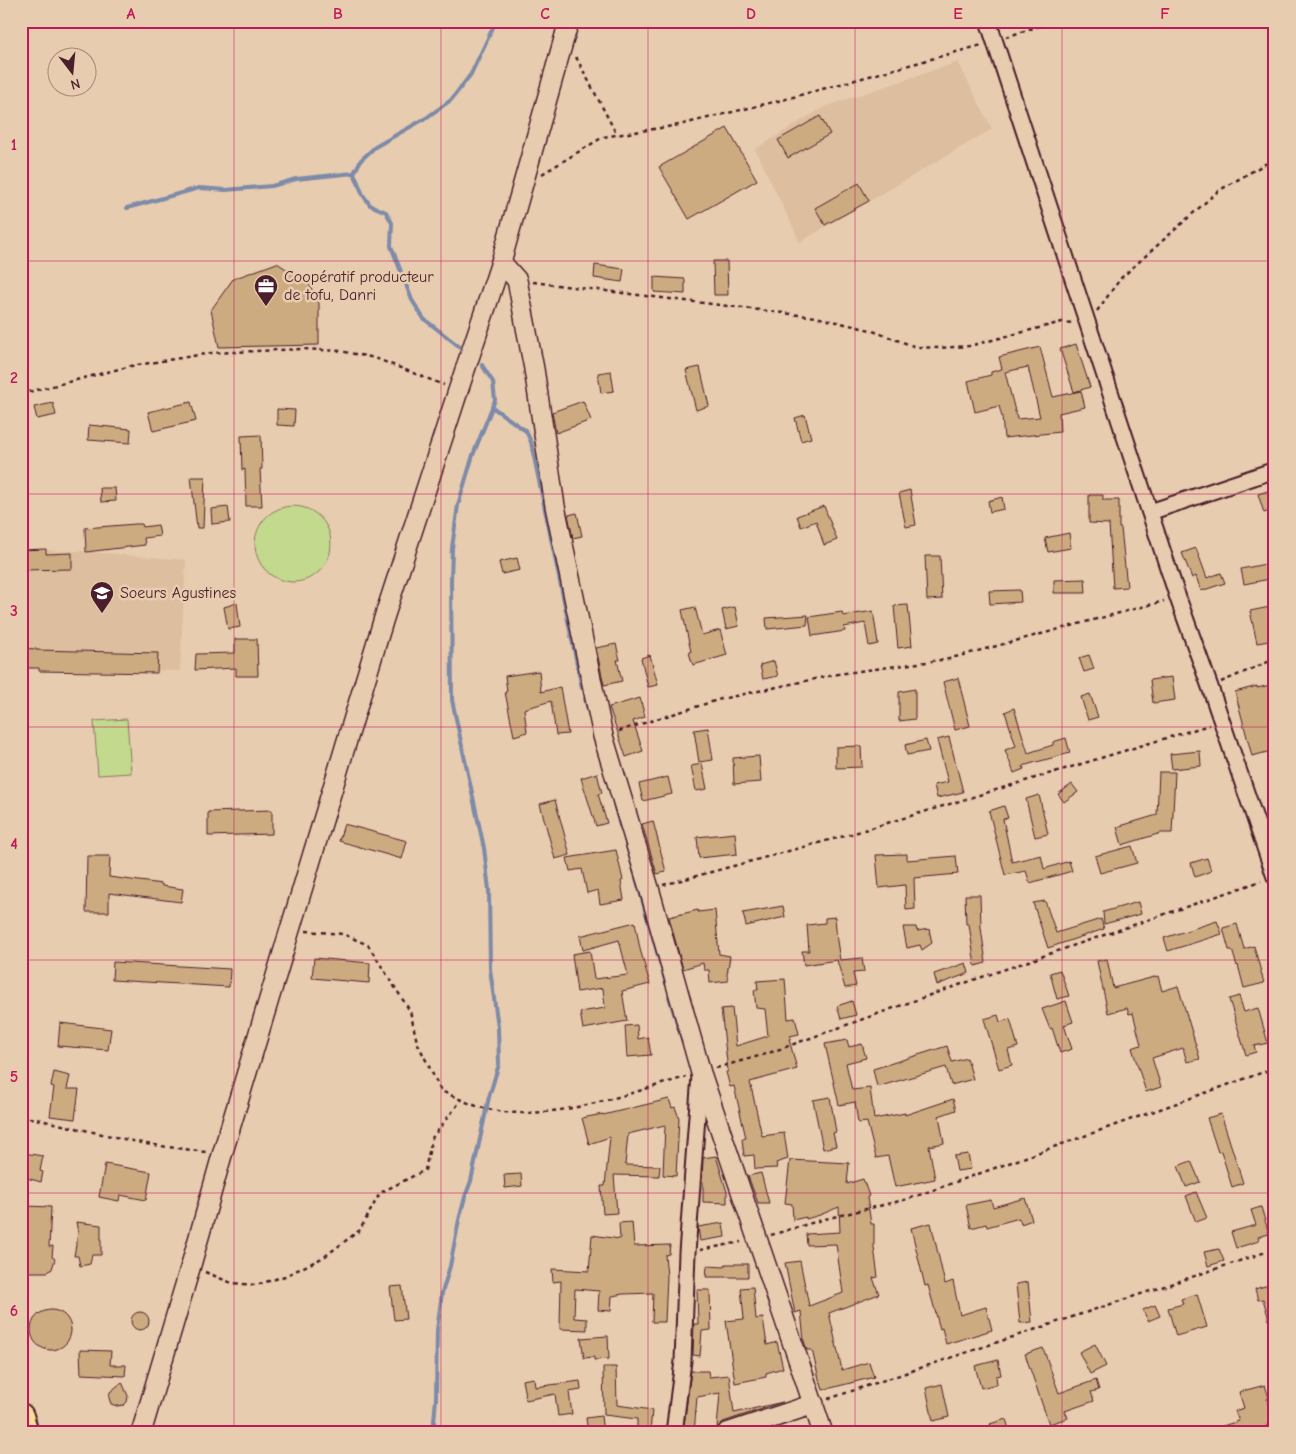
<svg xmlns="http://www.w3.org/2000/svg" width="1296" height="1454" viewBox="0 0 1296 1454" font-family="'Comic Neue',sans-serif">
  <rect width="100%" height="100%" fill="#e8ccaf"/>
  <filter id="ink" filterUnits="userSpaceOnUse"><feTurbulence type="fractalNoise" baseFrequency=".02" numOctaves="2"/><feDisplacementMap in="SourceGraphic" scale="10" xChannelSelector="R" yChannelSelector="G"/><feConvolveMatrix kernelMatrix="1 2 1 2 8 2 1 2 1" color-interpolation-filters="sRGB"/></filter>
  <g filter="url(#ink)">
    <g fill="#ddbf9f">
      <path d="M958,62L992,129L800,242L755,149L824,107Z"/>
      <path d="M21,550L80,551L186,560L180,671L21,668Z"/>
    </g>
    <g fill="#c3d98e" stroke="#867c5c">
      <circle cx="293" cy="544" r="38"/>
      <path d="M127,719L131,773L98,775L94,721Z"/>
    </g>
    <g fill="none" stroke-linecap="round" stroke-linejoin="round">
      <g stroke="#7d8aa8" stroke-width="4">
        <path d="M354,173L363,195L370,205L386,212L392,223L391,246L412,300L424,319L460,347"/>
        <path d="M127,208L199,188L226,190L272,186L296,179L354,173L361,160L375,147L426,118L451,100L471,74L496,21"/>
        <path d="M492,407L526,431L531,442L582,688"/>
        <path d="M585,699L590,717"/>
        <path d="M614,804L620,826"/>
        <path d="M625,839L666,984"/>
        <path d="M669,997L682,1039"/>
        <path d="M433,1433L436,1398L437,1330L442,1293L450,1266L459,1220L465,1197L471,1181L489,1097L499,1064L498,1027L490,969L489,890L484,848L452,700L451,580L452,548L458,505L473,455L495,400L493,382L482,365"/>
      </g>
    </g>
    <g fill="#cdab80" stroke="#4a1f2b" fill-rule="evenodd">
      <path d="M820,116L830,134L788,158L778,140Z"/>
      <path d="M727,128L757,180L689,219L659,167Z"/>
      <path d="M859,183L869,201L825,225L815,208Z"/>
      <path d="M713,261H727L728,295H714Z"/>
      <path d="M277,263L309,284L319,303V345L219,347L211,310L233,279Z"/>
      <path d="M595,265L624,269L622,282L594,278Z"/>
      <path d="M654,277L685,279V294L654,292Z"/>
      <path d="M1076,344L1090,387L1074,392L1060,349Z"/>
      <path d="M1040,347L1053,397L1081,391L1085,407L1059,413L1060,432L1004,438L1002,417L999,406L975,412L968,381L991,375V372L1002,369L999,357ZM1028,367L1040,417L1017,419L1005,372Z"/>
      <path d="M700,367L709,406L696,410L686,370Z"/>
      <path d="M611,371L614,391L601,393L598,373Z"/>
      <path d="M583,401L591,420L556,433L552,412Z"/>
      <path d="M191,402L196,421L153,431L148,412Z"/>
      <path d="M53,403L56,415L37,419L34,407Z"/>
      <path d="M277,409L295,410L294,426L277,425Z"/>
      <path d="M805,415L811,438L801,441L795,418Z"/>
      <path d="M89,425L131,429L130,443L88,440Z"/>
      <path d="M261,435L262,469H260L262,506H246L245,469L242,470L241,436Z"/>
      <path d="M191,477H205L203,528H197Z"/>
      <path d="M100,488H115L116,501L101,502Z"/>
      <path d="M910,490L916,525L906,527L899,493Z"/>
      <path d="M1271,490L1275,502V509L1264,513L1258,494Z"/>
      <path d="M1089,495H1103V500H1119V528H1121L1127,587L1113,588L1109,524L1089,523Z"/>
      <path d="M1002,497L1004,509L990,512L988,501Z"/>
      <path d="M824,506L837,540L824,545L816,521L801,527L797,516Z"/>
      <path d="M228,507L230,522L212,524L211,509Z"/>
      <path d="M577,513L582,536L573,538L568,515Z"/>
      <path d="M136,524H142L143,527L158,525L160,536L144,538L145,545L86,552L85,528Z"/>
      <path d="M1069,533L1071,548L1048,552L1045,538Z"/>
      <path d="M1196,548L1207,578L1221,573L1225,583L1201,591L1196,576L1192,578L1182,553Z"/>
      <path d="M46,549V554L72,553V569L21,570V550Z"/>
      <path d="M925,556H940L942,599L927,600Z"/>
      <path d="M517,558L520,570L502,574L499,562Z"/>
      <path d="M1275,562V578L1244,584L1241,569Z"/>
      <path d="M1085,579L1086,593H1054V580Z"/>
      <path d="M1020,590L1021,602L990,604L989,591Z"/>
      <path d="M237,603L240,627L228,629L224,607Z"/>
      <path d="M908,605L912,646L898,648L894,606Z"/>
      <path d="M1275,606V640L1257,643L1250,611Z"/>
      <path d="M695,607L702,635L720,630L727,655L693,665L689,653L691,652L682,610Z"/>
      <path d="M735,607L739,626L726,629L722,610Z"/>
      <path d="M873,611L878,644L869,646L865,623L844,627L845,631L812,636L809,617L842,612L843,616Z"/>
      <path d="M808,615L807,625L767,629L766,618Z"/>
      <path d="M235,639H257L258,676H236V668L195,670L196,654L235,653Z"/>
      <path d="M616,644L620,660H617L622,681L604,685L596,648Z"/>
      <path d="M21,648L36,649V650L158,653L157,673L39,671V668H21Z"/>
      <path d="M650,655L658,685L648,687L641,658Z"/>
      <path d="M1089,655L1094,669L1084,672L1079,658Z"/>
      <path d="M774,661L778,676L763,679L760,665Z"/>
      <path d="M539,671L541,692L560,687L568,734L556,735L551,701L524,709L527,732L514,736L505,692L507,691L505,676Z"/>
      <path d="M1172,677L1175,700L1153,703L1150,680Z"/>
      <path d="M958,678L970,726L955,730L943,682Z"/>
      <path d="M1275,684V750L1252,756L1235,692L1257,686V688Z"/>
      <path d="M915,689V719L899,721V692Z"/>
      <path d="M1090,694L1098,717L1088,720L1081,697Z"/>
      <path d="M640,698L645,717L633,721L643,751L626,757L609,707Z"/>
      <path d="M1014,708L1028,753L1053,745V742L1066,738L1070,753L1033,763L1023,766L1024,769L1014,773L1005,750L1016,746L1005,712Z"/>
      <path d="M708,728L713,760L699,762L694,730Z"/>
      <path d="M949,737L963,792L937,798L934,785L948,782L937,740Z"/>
      <path d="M926,740L929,751L907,755L905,745Z"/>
      <path d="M861,746L862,767L836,768V747Z"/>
      <path d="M1200,751L1201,766L1172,769L1170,754Z"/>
      <path d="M759,756L761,782L734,784L733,758Z"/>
      <path d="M702,764L707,789L696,791L691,766Z"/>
      <path d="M1159,772H1175L1172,833H1161L1122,845L1117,827L1157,815Z"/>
      <path d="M597,773L602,793L598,794L607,823L596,826L581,778Z"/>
      <path d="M668,777L672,794L643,801L639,784Z"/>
      <path d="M1072,784L1078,792L1064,802L1058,794Z"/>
      <path d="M1039,795L1048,834L1035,837L1026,799Z"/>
      <path d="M555,800L570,855L555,859L540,804Z"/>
      <path d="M1004,806L1008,818L1003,819L1012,862L1041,855L1044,869L1069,861L1072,871L1030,883L1026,871L1005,875L989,811Z"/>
      <path d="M272,810V834L208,836V812Z"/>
      <path d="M653,821L666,872L657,874L642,824Z"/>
      <path d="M344,824L407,841L402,859L339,841Z"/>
      <path d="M735,833L737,854L699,858L697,837Z"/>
      <path d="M1132,846L1137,863L1100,873L1095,856Z"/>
      <path d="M616,850L623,880L621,881L624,900L600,904L598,890L587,893L582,869L570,871L567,858Z"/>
      <path d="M907,854V860L956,856L958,874L914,878L915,909L906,910L905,885L879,888L876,855Z"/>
      <path d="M87,856H110L109,877L162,884V886L183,889L181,902L109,893V912H86Z"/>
      <path d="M1207,858L1211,871L1195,877L1191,863Z"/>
      <path d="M965,895H980L981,928L986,963L975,966L969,924H966Z"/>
      <path d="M1045,901L1056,933L1101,919L1104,929L1048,948L1033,903Z"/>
      <path d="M1138,902L1141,914L1104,924L1103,912Z"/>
      <path d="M783,906L785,917L746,926L743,913Z"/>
      <path d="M698,910V912L715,910L719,954L730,956L727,975L728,981L710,983L709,970H704L703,963L683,969L669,917Z"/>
      <path d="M835,917L837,941L840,960L862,958L864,972L853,973L856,986L845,988L837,960L804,965L802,951H809L807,925L825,923V918Z"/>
      <path d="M1217,921L1222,934L1168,951L1164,938Z"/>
      <path d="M635,922L640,949L650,984L622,991L627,1021L583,1029L580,1012L605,1008L603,988L577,992L572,954L590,951L594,979L628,975L619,940L583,950L580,936Z"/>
      <path d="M1237,924L1244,949L1254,946L1264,983L1244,988L1238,965L1237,966L1232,950H1229L1223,928Z"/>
      <path d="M903,927H916L917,931L929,929L932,943L922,950L920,945L907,948Z"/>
      <path d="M314,958L370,963L369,983L312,978Z"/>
      <path d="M1107,959L1113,988L1158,976L1162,991L1178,986L1200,1059L1187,1062L1183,1048L1152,1058L1161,1087L1146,1092L1132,1048L1141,1045L1133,1013L1129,1014L1127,1008L1108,1013L1097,961Z"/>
      <path d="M113,962L230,969L229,987L112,980Z"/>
      <path d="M966,963L969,973L937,985L934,974Z"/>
      <path d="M1060,970L1069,996L1057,999L1050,973Z"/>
      <path d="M785,979L788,1019L795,1018L799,1034L790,1036L791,1038L789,1039L797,1069L750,1082L762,1136L784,1133L788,1159L776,1163L777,1168L755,1169L754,1155L744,1156L742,1139L746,1138L734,1086L730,1087L726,1072L728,1071L721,1009L732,1008L736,1046L768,1036L765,1009L756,1008L754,990H758L757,981Z"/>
      <path d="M1239,996L1244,1012L1258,1008L1268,1043L1254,1046L1256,1052L1246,1055L1229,999Z"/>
      <path d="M852,1001L856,1015L841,1019L837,1006Z"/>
      <path d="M1066,1001L1073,1022L1064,1025L1072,1049L1060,1053L1052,1028L1050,1029L1042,1009Z"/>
      <path d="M998,1015L1000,1022L1010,1019L1018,1047L1008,1050L1012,1065L999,1069L984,1019Z"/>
      <path d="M60,1023L111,1029L108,1050L58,1046Z"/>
      <path d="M637,1025L638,1039L648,1037L651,1055L627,1057L625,1026Z"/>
      <path d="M847,1040L849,1047L862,1044L866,1058L846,1063L852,1090L870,1088L874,1119L905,1113V1115L953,1099L956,1110L939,1116L944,1143L929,1146L935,1179L895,1187L888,1156L876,1158L867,1122L858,1123L855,1102L839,1105L825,1044Z"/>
      <path d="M947,1046L952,1062L967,1058L973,1079L951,1085L946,1067L877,1087L873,1069Z"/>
      <path d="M54,1072L70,1076L67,1089H79L75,1119L50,1116L54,1087L51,1086Z"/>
      <path d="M830,1097L836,1132L833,1133L836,1146L823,1149L813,1100Z"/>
      <path d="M669,1099L672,1108L675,1107L679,1118L676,1176L663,1175L665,1125L628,1134L625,1165L660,1166L659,1176L614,1175L617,1213L603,1214L601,1186H605L610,1137L589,1144L582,1118L603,1114V1115Z"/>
      <path d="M1221,1114L1243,1183L1232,1187L1221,1151L1218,1152L1207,1118Z"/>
      <path d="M23,1153L43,1156L40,1171L43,1172L41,1182L27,1178L21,1170Z"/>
      <path d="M968,1154L971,1169L957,1171L954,1156Z"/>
      <path d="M716,1156L727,1192V1203L703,1202V1182H702L703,1158Z"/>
      <path d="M790,1160L849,1163L847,1184L863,1179L869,1196L867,1197L871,1224H874V1247L878,1277L873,1278L879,1294L829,1313L842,1370L869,1362L874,1377L823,1390L821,1382L820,1383L812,1350H807L804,1341L801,1311L795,1313L785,1263L800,1261L809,1306L843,1293L836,1244L807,1245L806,1234L840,1232L839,1207L820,1215L806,1219V1217L793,1220L792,1204L785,1203Z"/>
      <path d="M1191,1161L1200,1182L1186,1187L1178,1166Z"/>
      <path d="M105,1164L151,1172L146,1200L120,1195L119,1201L99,1197Z"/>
      <path d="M761,1173L769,1203H758L748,1176Z"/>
      <path d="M521,1174L522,1186L505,1188L504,1175Z"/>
      <path d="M1196,1192L1207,1218L1196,1222L1186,1196Z"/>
      <path d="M1025,1198L1032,1220L1021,1224L1019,1218L987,1227L986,1224L971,1228L966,1205L991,1200L993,1207Z"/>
      <path d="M26,1206L51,1207L49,1247L53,1246L52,1257L55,1259L52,1269L48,1272H28L21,1264V1248L23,1244Z"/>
      <path d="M1261,1207L1269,1234L1258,1237L1259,1241L1236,1248L1231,1232L1256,1225L1251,1210Z"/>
      <path d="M76,1222L101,1225V1255H92L90,1264L80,1266L78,1256H74L78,1233Z"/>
      <path d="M632,1222L634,1246L670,1245L669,1254L665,1255L667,1276L665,1322H652L653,1293L623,1294L612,1296L611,1311L598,1310L599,1291L575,1289L574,1318L587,1319V1330L560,1329L561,1281L553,1282L552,1269L589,1271L592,1235L620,1239L619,1223Z"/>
      <path d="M723,1223L725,1237L700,1241L698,1227Z"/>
      <path d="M931,1223L945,1284L953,1281L960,1315L986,1307L992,1330L946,1344L942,1328L940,1329L928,1285L925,1286L911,1228Z"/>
      <path d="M1219,1249L1224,1261L1208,1266L1204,1252Z"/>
      <path d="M725,1264H748V1277H706L707,1266L725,1267Z"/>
      <path d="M1028,1282L1032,1322L1020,1323L1016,1284Z"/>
      <path d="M1275,1283V1330H1272L1263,1299L1258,1300L1255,1289Z"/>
      <path d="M402,1286L406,1319L394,1320L390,1287Z"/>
      <path d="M753,1287L756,1319L763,1318L767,1345L777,1342L783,1368L766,1373V1377L735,1383L726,1321L744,1319L741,1288Z"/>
      <path d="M697,1290H710L711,1330L702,1331L700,1356L693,1355L694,1324H698Z"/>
      <path d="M1197,1294L1207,1327L1176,1336L1168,1308L1183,1304L1181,1299Z"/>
      <path d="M1155,1305L1160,1316L1148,1321L1143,1310Z"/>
      <circle cx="51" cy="1330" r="20"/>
      <circle cx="140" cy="1321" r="9"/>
      <path d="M608,1336L609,1359L594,1360V1357L584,1358L581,1338Z"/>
      <path d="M1095,1344L1106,1366L1090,1374L1079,1352Z"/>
      <path d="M1043,1348L1059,1393L1096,1380L1099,1390L1091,1392L1094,1401L1065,1411L1068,1418L1049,1424L1025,1354Z"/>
      <path d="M80,1350L111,1351L110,1365H126L125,1376L81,1374Z"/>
      <path d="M998,1360L1001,1375L996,1376L997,1384L981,1388L975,1366Z"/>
      <path d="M603,1367H616L617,1405L652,1410L650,1433H637V1419L604,1415Z"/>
      <path d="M691,1371H708L709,1377L729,1375L734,1413L783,1402L723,1422L717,1428L720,1393L697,1397L694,1433H683Z"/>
      <path d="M534,1378L535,1387L580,1381L581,1390L569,1392L572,1414L558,1416L555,1394L526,1400L522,1380Z"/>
      <path d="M122,1382L128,1396L127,1402L124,1405L117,1406L111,1404L109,1398L110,1392Z"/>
      <path d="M942,1384L949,1417L933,1421L926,1388Z"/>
      <path d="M1265,1385L1269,1398L1267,1399L1271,1418L1275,1417V1423L1269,1425L1264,1431L1258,1433H1210L1209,1430L1239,1421L1235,1411L1244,1408L1239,1392Z"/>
      <path d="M601,1416L603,1433H588L586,1418Z"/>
      <path d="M1006,1419L1010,1433H993L990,1424Z"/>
    </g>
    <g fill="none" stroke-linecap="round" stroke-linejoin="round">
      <g stroke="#4a1f2b" stroke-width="19">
        <g id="minor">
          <path d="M988,21L1178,598L1210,687L1275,877"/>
          <path d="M1150,512L1275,470"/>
          <path d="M674,1433L683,1361L687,1253L700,1075"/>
          <path d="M1273,1433L1275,1432"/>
        </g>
      </g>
      <g stroke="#4a1f2b" stroke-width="22">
        <g id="tertiary">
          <path d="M501,262L517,280L534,369L555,506L603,736L649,888L701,1073L823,1433"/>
          <path d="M141,1433L191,1265L222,1155L384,618L458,391L501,262L569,21"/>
          <path d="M727,1433L814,1404"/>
        </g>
      </g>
      <g stroke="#4a1f2b" stroke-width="28">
        <path id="primary" d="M21,1416L26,1433"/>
      </g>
      <g stroke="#4a1f2b" stroke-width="2.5" stroke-dasharray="4 4" stroke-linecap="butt">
        <path d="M1006,37L1055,21"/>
        <path d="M576,57L617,135"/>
        <path d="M542,174L603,137L679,125L786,99L982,45"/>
        <path d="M533,282L816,317L870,330L916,347L939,348L969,346L1062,322L1073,323"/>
        <path d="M1097,311L1121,278L1218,191L1265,164L1275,161"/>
        <path d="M21,394L131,366L211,353L302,349L340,351L375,358L444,385"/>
        <path d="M1221,682L1275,659"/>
        <path d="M619,731L721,699L838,674L948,659L1164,601"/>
        <path d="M663,885L848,835L1209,725"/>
        <path d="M306,931L343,934L368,945L410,1011L417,1042L441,1091C456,1097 472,1106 488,1109C549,1124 628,1093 686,1077"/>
        <path d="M716,1068L766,1054L930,995L1261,881"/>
        <path d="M21,1117L36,1119L146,1144L206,1152"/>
        <path d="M771,1235L825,1219L908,1199L1275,1068"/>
        <path d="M700,1250L741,1242"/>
        <path d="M205,1272L232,1283L256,1285L285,1276L324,1257L360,1230L380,1193L425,1170L432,1138L462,1099"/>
        <path d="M828,1399L1275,1249"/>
      </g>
      <use href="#minor" stroke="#e8ccaf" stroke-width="15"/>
      <use href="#tertiary" stroke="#e8ccaf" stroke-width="19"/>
      <use href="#primary" stroke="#fbdf96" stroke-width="24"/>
    </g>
  </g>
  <path fill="none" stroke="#c2185b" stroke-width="1" stroke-opacity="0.55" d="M234,21V1433M441,21V1433M648,21V1433M855,21V1433M1062,21V1433M21,261H1275M21,494H1275M21,727H1275M21,960H1275M21,1193H1275"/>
  <defs>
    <g id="office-pin" transform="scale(1.25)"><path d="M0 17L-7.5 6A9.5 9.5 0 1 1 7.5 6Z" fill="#4a1f2b" stroke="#e8ccaf"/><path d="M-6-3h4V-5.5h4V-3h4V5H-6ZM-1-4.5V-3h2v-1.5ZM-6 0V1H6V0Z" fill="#fff"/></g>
    <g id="school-pin" transform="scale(1.25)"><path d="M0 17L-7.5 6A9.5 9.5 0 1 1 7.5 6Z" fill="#4a1f2b" stroke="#e8ccaf"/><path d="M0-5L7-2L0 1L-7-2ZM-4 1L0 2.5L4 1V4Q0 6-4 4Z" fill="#fff"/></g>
  </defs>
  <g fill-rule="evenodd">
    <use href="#office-pin" x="266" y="286"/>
    <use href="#school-pin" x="102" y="593"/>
  </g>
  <g text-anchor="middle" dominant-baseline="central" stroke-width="5" stroke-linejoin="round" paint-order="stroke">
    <g font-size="16" fill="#4a1f2b" stroke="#e8ccaf" text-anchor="start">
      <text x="284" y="277">Coopératif producteur<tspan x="284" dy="18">de tofu, Danri</tspan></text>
      <text x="120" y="593">Soeurs Agustines</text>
    </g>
  </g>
  <rect width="1296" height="1454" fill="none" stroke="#e8ccaf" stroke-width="55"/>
  <g transform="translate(72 72) rotate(164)"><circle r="24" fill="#e8ccaf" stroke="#a9877a"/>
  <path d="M0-4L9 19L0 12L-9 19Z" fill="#4a1f2b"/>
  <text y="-8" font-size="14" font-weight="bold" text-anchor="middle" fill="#4a1f2b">N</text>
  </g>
  <rect x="28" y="28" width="1240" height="1398" fill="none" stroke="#c2185b" stroke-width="2"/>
  <g font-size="16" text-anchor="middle" font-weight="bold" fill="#c2185b">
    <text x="131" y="19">A</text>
    <text x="338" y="19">B</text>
    <text x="545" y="19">C</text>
    <text x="751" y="19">D</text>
    <text x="958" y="19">E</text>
    <text x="1165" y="19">F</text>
    <text x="14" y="150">1</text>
    <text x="14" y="383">2</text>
    <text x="14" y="616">3</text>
    <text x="14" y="849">4</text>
    <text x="14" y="1082">5</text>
    <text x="14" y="1316">6</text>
  </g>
</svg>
